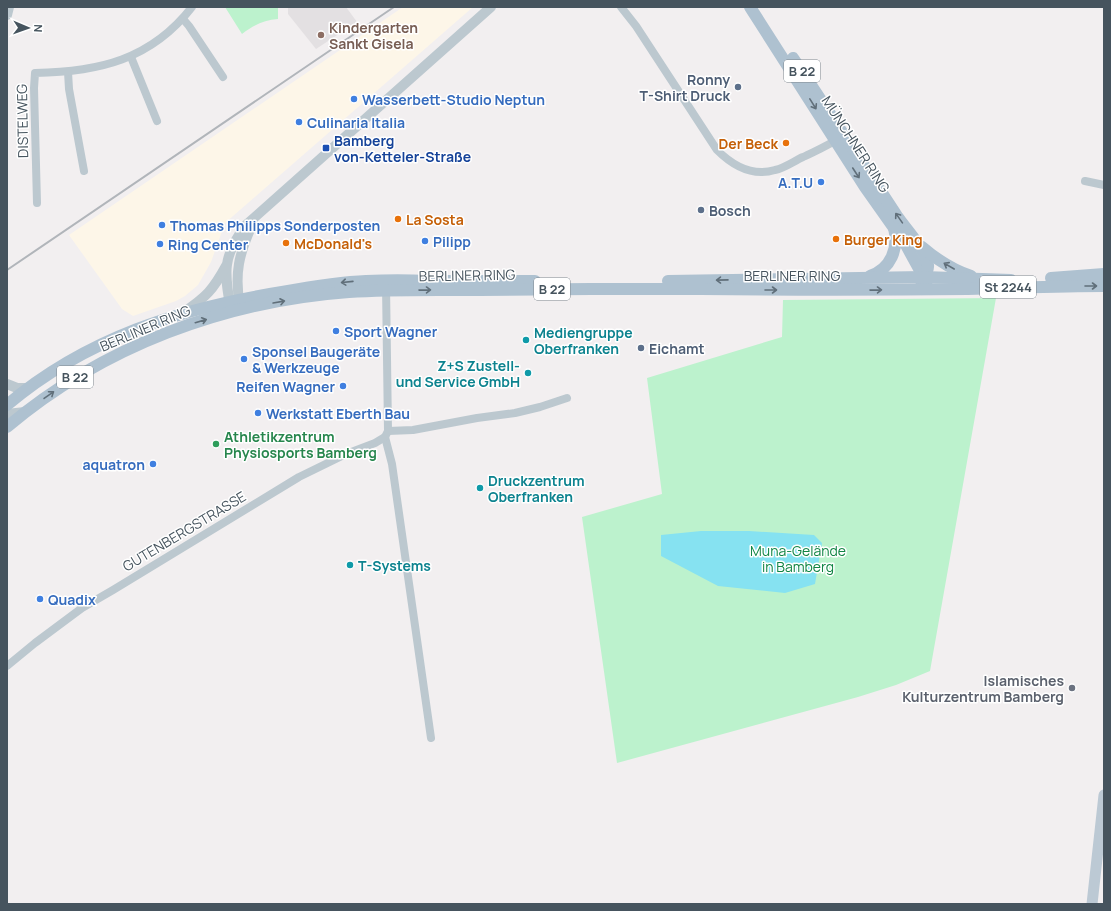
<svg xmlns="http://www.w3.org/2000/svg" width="1111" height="911" viewBox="0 0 1111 911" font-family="Manrope,sans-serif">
  <rect width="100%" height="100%" fill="#f2eff0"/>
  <path fill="#fdf6e8" d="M403,7H473L225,223L211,262L198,285L185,296L176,301L133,316L122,309L69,235Z"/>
  <path fill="#e3e0e2" d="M288,7H346L357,22L316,49L288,14Z"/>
  <g fill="#bcf2cd">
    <path d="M225,7H278V19C264,20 254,25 242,34Z"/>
    <path d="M996,298L930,671L896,685L858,697L617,763L582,517L662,494L647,378L782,337L783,300Z"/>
  </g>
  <path fill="#86e2f1" d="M701,531H749L814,535L822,543L815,584L785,593L718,586L661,556V535Z"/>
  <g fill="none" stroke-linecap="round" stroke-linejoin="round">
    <g stroke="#bcc8cf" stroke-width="8">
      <path d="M621,7L636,26L717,150C733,166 752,177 775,170C785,168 794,161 803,157C815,151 828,146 839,138"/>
      <path d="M183,19L189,26L223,77"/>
      <path d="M131,57L157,121"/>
      <path d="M68,72L69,89L84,171"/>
      <path d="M1085,181L1104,185"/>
      <path d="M37,203L34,88L35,73C98,72 151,60 192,7"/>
      <path d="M388,431L413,430L477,418L515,413L540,407L567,398"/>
      <path d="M385,437L392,464L431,738"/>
      <path d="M7,666L35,643L82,608L113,590L299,477L346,454L375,443L385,437L388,431L386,285"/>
    </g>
    <g stroke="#bcc8cf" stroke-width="10">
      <path d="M7,15L9,7"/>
      <path d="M240,306C234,274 239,253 253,223"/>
      <path d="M231,310C224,273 222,256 246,225L491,7"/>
      <path d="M184,312C206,297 213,290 226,266"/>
      <path d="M7,384L17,388H27"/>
      <path d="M7,414L25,412"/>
    </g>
    <path stroke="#bcc9d4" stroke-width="11" d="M1092,904L1104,795"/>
    <g stroke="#aec1d0" stroke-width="12">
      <path d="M750,7L865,187L906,245L918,267L927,281"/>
      <path d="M793,58C828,110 862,163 897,216C906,229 925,249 928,265C929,271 924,277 921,281"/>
      <path d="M922,247C936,259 953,270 971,276"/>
      <path d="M870,276C891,269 899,248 894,228"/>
      <path d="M1051,278L1104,274"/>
      <path d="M668,281L924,277L1011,280"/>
      <path d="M7,405C86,338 181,308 282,292C310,287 338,282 366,281C387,280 408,280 429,281C465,281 500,281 535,281"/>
      <path d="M7,427C103,346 225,301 349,292C393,289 437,290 480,290C554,289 627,289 701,289C790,290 879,290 968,289C1013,288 1059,286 1104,286"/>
    </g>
    <path stroke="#b1b5ba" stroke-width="2" d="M7,270L394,7"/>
  </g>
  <defs><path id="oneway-shaft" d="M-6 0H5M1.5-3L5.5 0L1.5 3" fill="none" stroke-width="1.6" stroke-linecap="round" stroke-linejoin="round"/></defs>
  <g stroke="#606f7a">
    <use href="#oneway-shaft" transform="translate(813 104) rotate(58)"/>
    <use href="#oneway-shaft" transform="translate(856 173) rotate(57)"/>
    <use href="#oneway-shaft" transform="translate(899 218) rotate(-125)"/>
    <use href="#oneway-shaft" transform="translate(949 266) rotate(-150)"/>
    <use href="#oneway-shaft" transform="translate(722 280) rotate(179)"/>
    <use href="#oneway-shaft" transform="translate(347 282) rotate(174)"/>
    <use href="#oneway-shaft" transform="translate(1091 286)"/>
    <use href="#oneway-shaft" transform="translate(425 290) rotate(-1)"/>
    <use href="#oneway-shaft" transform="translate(771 290)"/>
    <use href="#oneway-shaft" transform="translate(876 290) rotate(-1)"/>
    <use href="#oneway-shaft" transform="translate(279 302) rotate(-10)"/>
    <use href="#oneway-shaft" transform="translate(201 321) rotate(-16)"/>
    <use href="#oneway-shaft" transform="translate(49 395) rotate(-35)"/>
  </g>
  <circle fill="#8d6e63" stroke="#fff" stroke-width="1.5" cx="321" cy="35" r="4"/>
  <g fill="#5c6f8a" stroke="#fff" stroke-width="1.5">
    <circle cx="738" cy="87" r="4"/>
    <circle cx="701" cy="210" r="4"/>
    <circle cx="641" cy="348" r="4"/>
  </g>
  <g fill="#3f7fe0" stroke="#fff" stroke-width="1.5">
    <circle cx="354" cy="99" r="4"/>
    <circle cx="299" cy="122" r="4"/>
    <circle cx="821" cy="182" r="4"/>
    <circle cx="162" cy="225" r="4"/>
    <circle cx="425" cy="241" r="4"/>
    <circle cx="160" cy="244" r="4"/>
    <circle cx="336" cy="331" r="4"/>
    <circle cx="244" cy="359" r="4"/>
    <circle cx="343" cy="386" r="4"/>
    <circle cx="258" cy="413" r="4"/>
    <circle cx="153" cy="464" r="4"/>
    <circle cx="40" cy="599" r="4"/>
  </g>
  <g fill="#e8710a" stroke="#fff" stroke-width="1.5">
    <circle cx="786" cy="143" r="4"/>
    <circle cx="398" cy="219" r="4"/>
    <circle cx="836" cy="239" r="4"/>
    <circle cx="286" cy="243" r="4"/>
  </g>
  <rect fill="#1a4fb4" stroke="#fff" stroke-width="1.5" x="322" y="144" width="8" height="8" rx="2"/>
  <g fill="#0f9aa8" stroke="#fff" stroke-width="1.5">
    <circle cx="526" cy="340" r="4"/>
    <circle cx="528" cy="373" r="4"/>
    <circle cx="480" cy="488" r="4"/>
    <circle cx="350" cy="565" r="4"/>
  </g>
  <circle fill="#2e9e5b" stroke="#fff" stroke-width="1.5" cx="216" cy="444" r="4"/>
  <circle fill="#6b7280" stroke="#fff" stroke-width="1.5" cx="1072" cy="688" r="4"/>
  <g text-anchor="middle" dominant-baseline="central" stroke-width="3" stroke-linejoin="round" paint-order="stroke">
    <g fill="#fff" stroke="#7e878e" stroke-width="1">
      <rect x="784" y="60" width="36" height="22" rx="3"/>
      <rect x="980" y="276" width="56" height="22" rx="3"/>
      <rect x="534" y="278" width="36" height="22" rx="3"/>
      <rect x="57" y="366" width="36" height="22" rx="3"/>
    </g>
    <g font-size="13" font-weight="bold" fill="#46545e">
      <text x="802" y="71">B 22</text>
      <text x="1008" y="287">St 2244</text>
      <text x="552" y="289">B 22</text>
      <text x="75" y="377">B 22</text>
    </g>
    <g font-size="14" font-weight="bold" fill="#785e54" stroke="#fff" text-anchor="start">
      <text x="329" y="27">Kindergarten<tspan x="329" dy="16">Sankt Gisela</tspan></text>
    </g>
    <g font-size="14" font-weight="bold" fill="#4e5e75" stroke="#fff" text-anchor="start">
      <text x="730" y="79" text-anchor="end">Ronny<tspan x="730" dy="16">T-Shirt Druck</tspan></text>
      <text x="709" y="210">Bosch</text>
      <text x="649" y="348">Eichamt</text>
    </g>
    <g font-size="14" font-weight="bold" fill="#366cbe" stroke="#fff" text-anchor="start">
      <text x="362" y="99">Wasserbett-Studio Neptun</text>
      <text x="307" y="122">Culinaria Italia</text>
      <text x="813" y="182" text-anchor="end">A.T.U</text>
      <text x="170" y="225">Thomas Philipps Sonderposten</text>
      <text x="433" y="241">Pilipp</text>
      <text x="168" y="244">Ring Center</text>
      <text x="344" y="331">Sport Wagner</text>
      <text x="252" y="351">Sponsel Baugeräte<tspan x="252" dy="16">&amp; Werkzeuge</tspan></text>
      <text x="335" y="386" text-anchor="end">Reifen Wagner</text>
      <text x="266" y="413">Werkstatt Eberth Bau</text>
      <text x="145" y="464" text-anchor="end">aquatron</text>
      <text x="48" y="599">Quadix</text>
    </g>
    <g font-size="14" fill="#46545e" stroke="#fff">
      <text transform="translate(22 121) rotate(-91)">DISTELWEG</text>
      <text transform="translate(856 144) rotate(57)">MÜNCHNER RING</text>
      <text transform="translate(467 275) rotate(-1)">BERLINER RING</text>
      <text x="792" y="275">BERLINER RING</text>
      <text transform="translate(145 328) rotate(-23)">BERLINER RING</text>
      <text transform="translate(184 531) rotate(-31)">GUTENBERGSTRASSE</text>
    </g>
    <g font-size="14" font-weight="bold" fill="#164399" stroke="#fff" text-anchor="start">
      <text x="334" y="140">Bamberg<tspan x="334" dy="16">von-Ketteler-Straße</tspan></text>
    </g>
    <g font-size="14" font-weight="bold" fill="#c56008" stroke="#fff" text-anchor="start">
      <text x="778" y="143" text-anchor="end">Der Beck</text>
      <text x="406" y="219">La Sosta</text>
      <text x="844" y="239">Burger King</text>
      <text x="294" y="243">McDonald's</text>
    </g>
    <g font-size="14" font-weight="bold" fill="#0d838f" stroke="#fff" text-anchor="start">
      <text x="534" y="332">Mediengruppe<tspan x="534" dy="16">Oberfranken</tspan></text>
      <text x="520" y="365" text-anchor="end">Z+S Zustell-<tspan x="520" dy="16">und Service GmbH</tspan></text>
      <text x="488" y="480">Druckzentrum<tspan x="488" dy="16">Oberfranken</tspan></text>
      <text x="358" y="565">T-Systems</text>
    </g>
    <g font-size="14" font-weight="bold" fill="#27864d" stroke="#fff" text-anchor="start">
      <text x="224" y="436">Athletikzentrum<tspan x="224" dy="16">Physiosports Bamberg</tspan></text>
    </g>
    <g font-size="14" fill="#118544" stroke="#fff">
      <text x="798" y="550">Muna-Gelände<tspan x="798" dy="16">in Bamberg</tspan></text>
    </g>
    <g font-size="14" font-weight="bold" fill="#5b616d" stroke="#fff" text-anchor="end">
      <text x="1064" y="680">Islamisches<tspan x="1064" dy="16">Kulturzentrum Bamberg</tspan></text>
    </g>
  </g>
  <rect width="1111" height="911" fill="none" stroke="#46545e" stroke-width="16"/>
  <g transform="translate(28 28) rotate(92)" stroke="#ffffff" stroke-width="3" paint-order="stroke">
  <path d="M0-3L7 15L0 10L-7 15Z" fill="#46545e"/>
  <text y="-6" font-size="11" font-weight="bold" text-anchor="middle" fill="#46545e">N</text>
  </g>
</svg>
